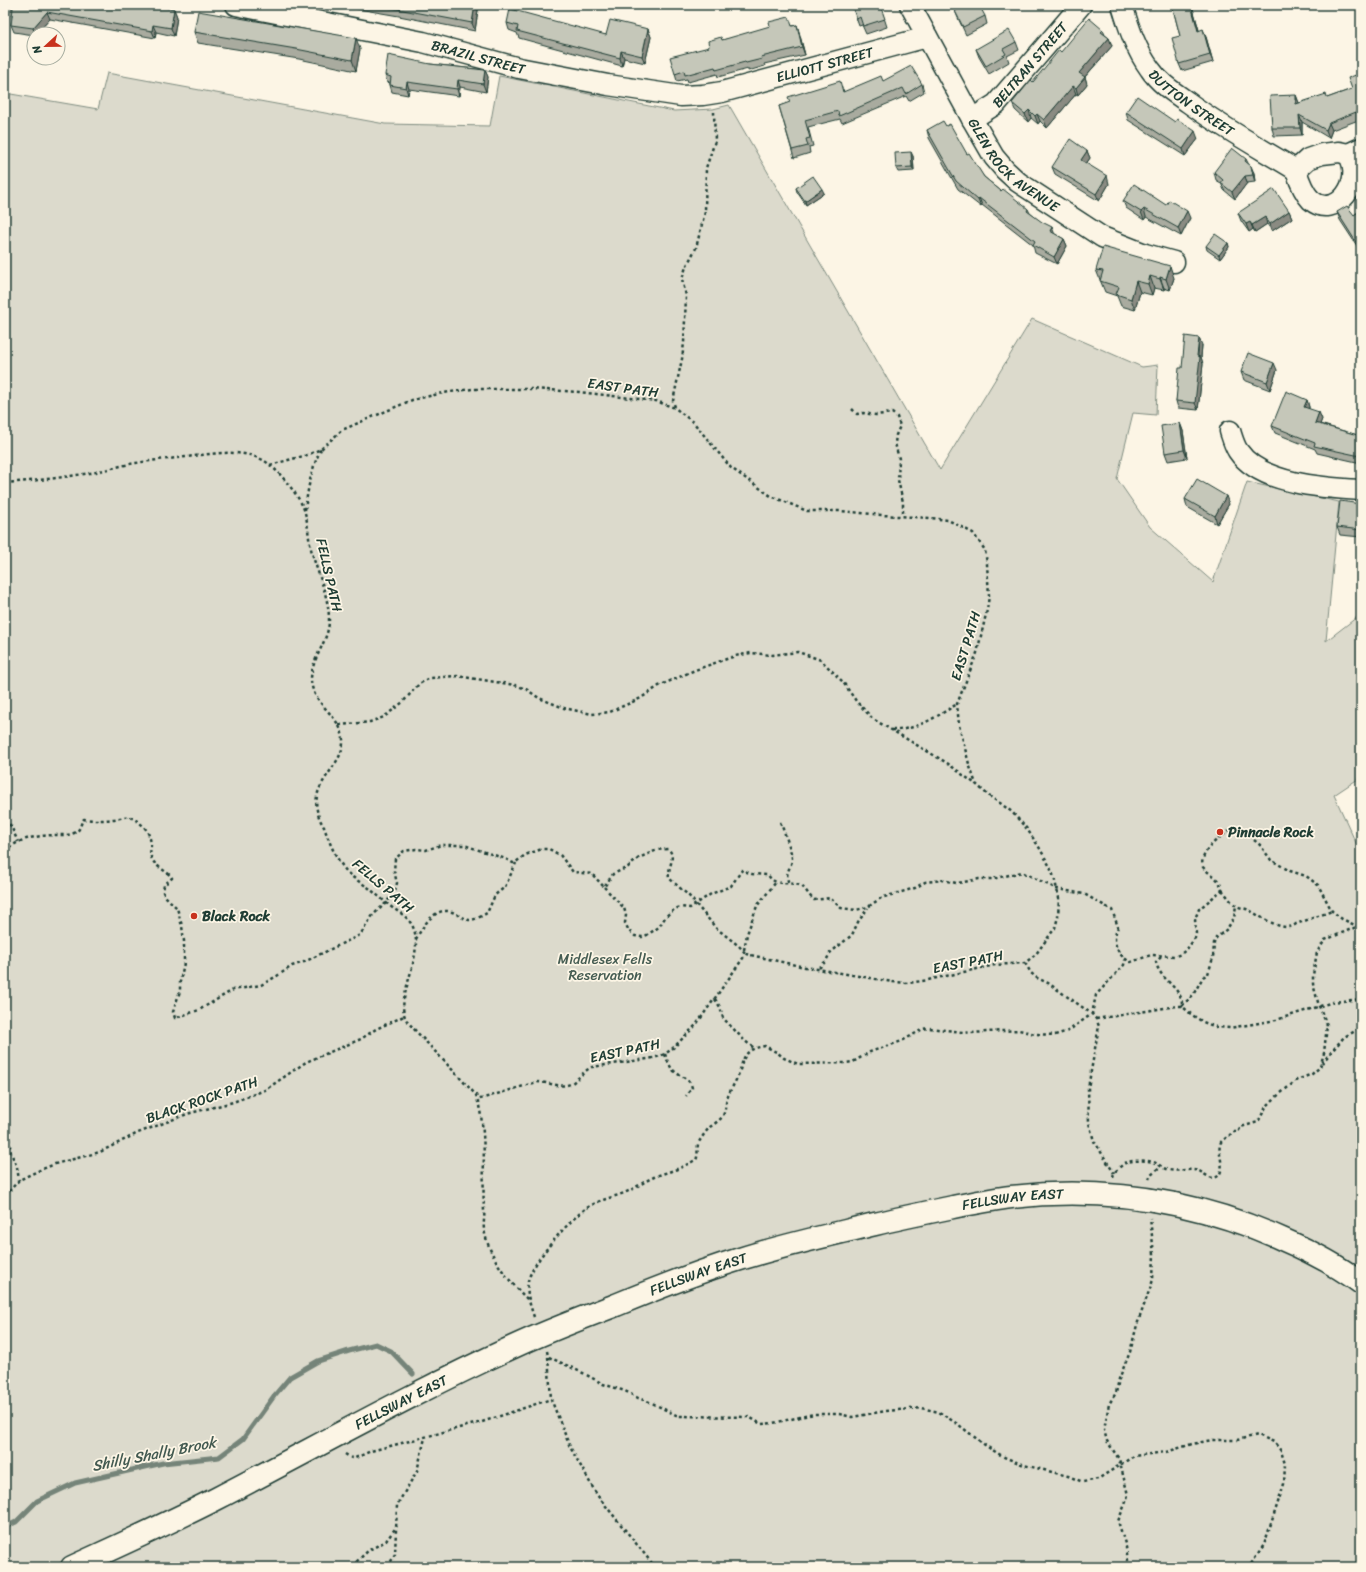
<svg xmlns="http://www.w3.org/2000/svg" width="1366" height="1572" viewBox="0 0 1366 1572" font-family="Sriracha,sans-serif">
  <rect width="100%" height="100%" fill="#fcf5e5"/>
  <filter id="ink" filterUnits="userSpaceOnUse"><feTurbulence type="fractalNoise" baseFrequency=".025" numOctaves="2"/><feDisplacementMap in="SourceGraphic" scale="8" xChannelSelector="R" yChannelSelector="G"/><feConvolveMatrix kernelMatrix="1 2 1 2 8 2 1 2 1" color-interpolation-filters="sRGB"/></filter>
  <g filter="url(#ink)">
    <path fill="#dcdacc" stroke="#7e8c80" d="M107,73L385,124L490,126L499,76L674,111L713,109L729,105L940,470L1032,319L1142,367L1158,365L1156,415L1133,413L1117,479L1150,527L1213,582L1247,482L1339,502L1326,641L1361,614V777L1334,795L1361,854V1567H5V93L98,109Z"/>
    <g fill="none" stroke-linecap="round" stroke-linejoin="round">
      <path stroke="#758479" stroke-width="5" d="M5,1527L16,1522L37,1501L75,1483L163,1463L219,1457L243,1439L274,1396L290,1377L318,1361L349,1351L376,1344L391,1351L413,1374"/>
      <g stroke="#1f3d34" stroke-width="23">
        <g id="street">
          <path id="s1" d="M236,5L423,42L519,68L608,85L681,96L703,95L722,92L927,37"/>
          <path id="s2" d="M910,5L972,119L994,157L1005,170L1018,182L1102,237L1145,254L1174,262"/>
          <path id="s3" d="M1122,5C1129,28 1136,50 1150,69C1160,84 1175,93 1189,103C1223,128 1260,148 1296,170"/>
          <path id="s4" d="M972,119L996,104L1081,5"/>
          <path d="M1296,170C1299,180 1303,192 1311,200C1335,221 1366,182 1348,154"/>
          <path d="M1296,170L1308,159L1322,154L1339,152L1348,154L1361,148"/>
          <path d="M1230,431C1232,437 1234,445 1238,451C1260,484 1324,488 1361,490"/>
        </g>
      </g>
      <g stroke="#1f3d34" stroke-width="25">
        <g id="secondary">
          <path id="s5" d="M72,1567C120,1545 169,1523 216,1499C315,1448 412,1393 513,1347C547,1331 582,1318 616,1305C657,1288 698,1272 740,1259C784,1245 830,1235 875,1224C904,1217 934,1211 963,1205C979,1202 995,1199 1011,1197C1107,1186 1195,1200 1282,1239C1310,1251 1337,1265 1361,1283"/>
        </g>
      </g>
      <g stroke="#1f3d34" stroke-width="2.5" stroke-dasharray="3 3" stroke-linecap="butt">
        <path d="M675,407L673,401L682,359L684,343L686,296L682,279L686,267L696,248L705,212L706,168L715,141L714,112"/>
        <path d="M852,409L857,414L863,413L876,415L892,413L897,417L900,426L896,435L895,443L899,459L898,480L903,502V515"/>
        <path d="M270,465L307,455L321,449L342,430L412,400L443,393L472,389H531L579,392L656,401L675,408L694,423L731,468L771,496L807,511H841L882,515L930,518L948,520L973,533L985,550L987,564L989,596L987,610L977,653L957,704L959,725L969,764L976,784L989,796L1000,803L1012,812L1027,829L1039,847L1049,865L1054,877L1059,898L1058,917L1055,928L1036,954L1025,963L995,965L928,980L909,983L893,982L800,966L746,954L696,1025L673,1048L665,1054L654,1058L592,1067C584,1071 579,1078 572,1083C563,1089 548,1082 537,1082L477,1100"/>
        <path d="M5,483C36,481 66,477 96,472C109,469 123,465 136,463C153,460 170,459 186,457C211,454 239,448 263,460C276,467 302,498 305,513C308,523 308,534 310,544C315,570 329,593 329,620C329,642 311,658 311,680C312,705 341,715 343,739C345,765 311,781 317,810C318,816 321,822 324,827C330,844 337,862 350,875C356,880 363,884 369,888C376,894 383,900 390,906C399,913 407,915 413,927C425,954 396,997 405,1017C406,1021 411,1025 413,1028L476,1095C488,1132 482,1173 484,1211C485,1217 483,1223 484,1229C489,1258 509,1281 529,1301"/>
        <path d="M305,510C308,488 311,469 321,449"/>
        <path d="M339,725L370,722L384,717L403,702L419,684L430,678L457,676L515,685L526,689L539,698L564,708L592,714L610,712L641,698L659,686L695,670L735,656L751,653L772,655L798,652L821,660L843,682L856,701L873,719L947,763L974,783"/>
        <path d="M892,730C915,731 938,716 957,704"/>
        <path d="M5,820L11,826L18,842"/>
        <path d="M780,822C783,828 792,852 792,859C791,870 784,871 789,884"/>
        <path d="M5,852C18,838 36,836 54,835C61,835 70,836 76,832C81,829 80,823 84,819C100,821 112,820 129,816C141,823 149,828 151,844C151,849 149,854 152,859C156,868 167,870 172,878L164,885L163,892L165,896L177,908L182,926L184,941V963L180,982V991L173,1012L175,1018L199,1010L233,990L261,985L277,976L292,966L304,962L360,935L373,915L386,903L395,891L397,883L394,871L395,859L404,851L416,849L426,850L441,845H464L506,859L513,863L516,862L525,855L542,849H549L560,855L573,872L592,874L604,887L613,874L628,867L639,858L657,850L668,849C677,856 667,869 669,878L689,896L716,928L739,946L746,954"/>
        <path d="M604,887L624,908L626,915L625,923L629,931L635,936L642,937L647,935L659,927L666,916L675,909L680,907L690,908L711,894L731,886L742,870L752,874L768,875C776,888 789,880 801,886C806,889 809,896 814,900L830,898L841,908L856,910L868,907L881,898L915,888L925,882L943,880L956,883L964,882L979,879H992L1022,872L1057,889L1084,894L1112,910L1118,927C1111,941 1117,956 1131,962L1151,955L1176,956L1181,954L1187,949L1195,938L1196,934L1195,919L1199,909L1222,890C1220,877 1210,876 1203,867C1198,854 1219,836 1230,831C1233,830 1238,830 1242,830L1260,845L1271,860L1290,871L1306,876L1318,885L1332,911L1342,919L1357,926"/>
        <path d="M1222,890C1227,895 1231,903 1237,906C1240,908 1245,908 1249,910C1260,916 1284,934 1296,924L1332,911"/>
        <path d="M416,939C423,926 435,906 452,912C458,914 463,919 469,920C475,920 482,916 487,913L495,895L505,887L516,863"/>
        <path d="M744,950L747,934L757,906L776,882"/>
        <path d="M1161,957L1156,962C1158,975 1172,983 1179,994C1182,998 1182,1002 1182,1006"/>
        <path d="M1025,963L1031,973L1037,978L1048,983L1092,1014L1096,1019L1099,1026L1088,1088L1089,1123L1094,1141L1114,1173"/>
        <path d="M819,968L826,961L830,953L852,935L858,922L868,908"/>
        <path d="M715,999L720,1007L723,1018L745,1041L754,1048"/>
        <path d="M1182,1006L1193,995L1203,977L1208,974L1213,958L1214,943L1216,938L1227,929L1234,918L1236,906"/>
        <path d="M1096,1019L1177,1006H1182L1192,1015L1203,1022L1216,1027L1230,1028L1276,1020L1333,1002L1361,999"/>
        <path d="M665,1054C667,1060 669,1066 674,1071C682,1078 690,1078 692,1088L686,1096"/>
        <path d="M1322,1063L1344,1037L1361,1028"/>
        <path d="M5,1121L7,1125L11,1153L17,1167L19,1180"/>
        <path d="M1113,1177L1114,1173C1118,1169 1123,1163 1128,1162C1135,1160 1150,1160 1156,1163C1160,1165 1163,1169 1169,1170C1179,1172 1189,1168 1199,1171C1205,1174 1213,1182 1219,1175C1226,1166 1216,1152 1221,1142C1224,1138 1229,1138 1232,1132H1238L1241,1127L1258,1122L1266,1107L1276,1097L1297,1080L1312,1074L1320,1067L1324,1053L1327,1025L1319,1006L1313,984V975L1317,952L1325,940L1361,925"/>
        <path d="M1149,1179L1151,1174L1160,1167"/>
        <path d="M5,1196L19,1180L40,1170L55,1164L100,1152L138,1133L187,1114L233,1102L265,1090L306,1062L361,1039L376,1029L404,1016"/>
        <path d="M534,1317C530,1305 526,1293 528,1281C532,1262 571,1218 587,1208C598,1200 611,1198 624,1193C634,1189 643,1182 654,1177C661,1174 669,1172 677,1169C683,1167 689,1163 696,1160C699,1154 696,1148 699,1142C702,1137 706,1131 710,1127C714,1124 719,1121 722,1117C725,1113 725,1108 726,1103C728,1094 732,1088 736,1080C745,1062 739,1050 765,1046L778,1053L784,1058L798,1064L845,1063L853,1062L870,1052L902,1041L923,1029L929,1028L971,1033L1019,1030L1035,1034L1055,1035L1068,1031L1092,1014L1096,995L1124,965L1125,960"/>
        <path d="M547,1351L548,1356L551,1399L570,1447L597,1495L655,1567"/>
        <path d="M549,1357L583,1373L603,1384L625,1391L638,1398L652,1403L678,1416L749,1417L761,1424L773,1423L814,1414H839L852,1417L886,1411L921,1408L939,1412L959,1425L986,1446L1004,1457L1024,1465L1068,1476L1083,1482L1098,1479L1134,1456L1166,1452L1192,1444L1212,1440H1237L1258,1435L1274,1442L1281,1451L1285,1464L1284,1484L1264,1545L1248,1567"/>
        <path d="M345,1454L353,1459L371,1451L482,1422L551,1399"/>
        <path d="M355,1567V1563L369,1550L386,1541L397,1526"/>
        <path d="M388,1567L395,1554L397,1505L417,1471L425,1438"/>
        <path d="M1129,1567L1126,1547L1118,1521L1126,1502L1128,1495L1119,1459L1107,1441L1104,1430L1109,1404L1116,1393L1119,1379L1130,1352L1137,1325L1153,1280L1154,1254L1150,1218"/>
      </g>
      <use href="#street" stroke="#fcf5e5" stroke-width="20"/>
      <use href="#secondary" stroke="#fcf5e5" stroke-width="22"/>
    </g>
    <g fill="#a9ab9f" stroke="#1f3d34">
      <path d="M5,5L124,7L174,9L177,17L174,36L156,32L155,38L50,19L36,34H34V35L14,32L11,25L12,15L5,14Z"/>
      <path d="M335,5H477L478,10L475,31L399,16Z"/>
      <path d="M846,5H880L887,27L866,34L862,25L859,26L852,6L847,8Z"/>
      <path d="M1172,5H1192L1199,30L1206,37L1213,62L1182,71L1179,64L1180,36Z"/>
      <path d="M955,11L985,16L987,24L966,35L958,18Z"/>
      <path d="M507,23L606,35L648,29L651,37L645,63L624,58L622,66L519,38L517,33L509,30Z"/>
      <path d="M797,25L799,32L805,55L764,64L765,66L748,71V69L718,77L717,74L688,82L687,79L677,81L675,74L709,47L722,40Z"/>
      <path d="M1103,30L1105,35L1109,38L1112,46L1085,77L1087,84L1078,95L1076,94L1047,128L1040,121L1038,124L1031,118L1028,122L1015,110L1012,103L1033,82L1061,52Z"/>
      <path d="M194,32L360,49L356,71L299,59L198,43Z"/>
      <path d="M1016,42L1019,50L1007,56L1009,62L989,74L979,57L976,49Z"/>
      <path d="M430,64L485,70L488,77L486,92L460,87L459,96L409,89L408,95L392,92L390,85V83L387,82L385,75Z"/>
      <path d="M1361,73V119L1332,130L1329,138L1302,122V135L1274,136L1272,128L1296,95L1299,103L1327,98L1352,89Z"/>
      <path d="M883,81L922,84L924,92L909,101L906,96L842,123L840,119L808,127L813,146L809,147L810,153L794,158L779,106L843,89L844,92Z"/>
      <path d="M1126,112L1198,139L1185,156L1128,120Z"/>
      <path d="M946,126L984,177L1001,191L1028,209L1030,213L1055,234L1064,239L1067,246L1057,264L1035,253L1033,245L982,205L981,207L958,189L929,138L927,130Z"/>
      <path d="M1087,151L1090,158L1086,164L1109,184L1099,201L1055,174L1052,167Z"/>
      <path d="M913,156L914,171L898,172L896,168Z"/>
      <path d="M1246,159L1248,163L1254,173L1255,182L1247,183L1235,199L1224,190L1221,183L1216,180L1214,172Z"/>
      <path d="M796,188L824,193L806,205L797,192Z"/>
      <path d="M1123,201L1166,205L1190,218L1181,236L1146,217L1144,220L1126,208Z"/>
      <path d="M1361,210V252L1340,220L1337,212L1354,215Z"/>
      <path d="M1289,211L1292,218L1272,231L1267,224L1255,232L1253,229L1249,232L1241,221L1238,213Z"/>
      <path d="M1228,243L1229,247L1220,259L1207,250L1206,246Z"/>
      <path d="M1096,270L1174,278L1170,290L1164,288V290L1154,288L1152,295L1140,292L1135,310L1121,306L1117,296L1105,292Z"/>
      <path d="M1202,345L1201,357L1203,364L1198,410L1178,408L1176,401L1182,368Z"/>
      <path d="M1277,370L1270,390L1244,380L1241,372Z"/>
      <path d="M1307,400L1309,407V409L1322,419L1320,424L1361,436V463L1317,453L1315,449L1275,433L1272,426Z"/>
      <path d="M1180,423L1183,431L1187,458L1168,461L1165,453Z"/>
      <path d="M1185,499L1229,504L1217,524L1187,507Z"/>
      <path d="M1361,504V537L1340,535L1337,527Z"/>
    </g>
    <g fill="#8a8b82" stroke="#1f3d34">
      <path d="M475,5H477L478,10L475,31L472,23Z"/>
      <path d="M1191,5H1192L1201,38L1198,31Z"/>
      <path d="M174,9L177,17L174,36L171,28Z"/>
      <path d="M47,12L50,19L36,34H35L33,28Z"/>
      <path d="M153,25L156,32L155,38L152,31Z"/>
      <path d="M797,25L799,32L805,55L802,47Z"/>
      <path d="M648,29L651,37L645,63L642,56Z"/>
      <path d="M1203,29L1206,37L1213,62L1210,55Z"/>
      <path d="M356,38L360,49L356,71L352,60Z"/>
      <path d="M1109,38L1112,46L1082,80L1079,73Z"/>
      <path d="M621,51L624,58L622,66L620,58Z"/>
      <path d="M485,70L488,77L486,92L483,84Z"/>
      <path d="M1085,77L1087,84L1078,95L1076,88Z"/>
      <path d="M458,80L460,87L459,96L457,89Z"/>
      <path d="M407,82L409,89L408,95L406,88Z"/>
      <path d="M1073,86L1076,94L1047,128L1044,120Z"/>
      <path d="M1296,95L1299,103V112L1296,104Z"/>
      <path d="M1029,110L1031,118L1028,122L1025,114Z"/>
      <path d="M1037,114L1040,121L1038,124L1035,116Z"/>
      <path d="M1299,115L1302,122V135L1300,128Z"/>
      <path d="M1329,123L1332,130L1329,138L1326,130Z"/>
      <path d="M1195,131L1198,139L1185,156L1183,149Z"/>
      <path d="M1087,151L1090,158L1083,168L1081,160Z"/>
      <path d="M911,152L913,156L914,171L912,167Z"/>
      <path d="M1251,166L1254,173L1255,182L1253,175Z"/>
      <path d="M1107,176L1109,184L1099,201L1096,194Z"/>
      <path d="M1245,176L1247,183L1235,199L1232,192Z"/>
      <path d="M822,189L824,193L806,205L805,201Z"/>
      <path d="M979,198L982,205L981,207L978,200Z"/>
      <path d="M1144,209L1146,217L1144,220L1141,212Z"/>
      <path d="M1187,211L1190,218L1181,236L1178,228Z"/>
      <path d="M1289,211L1292,218L1272,231L1270,224Z"/>
      <path d="M1265,217L1267,224L1255,232L1252,225Z"/>
      <path d="M1250,222L1253,229L1249,232L1246,224Z"/>
      <path d="M1052,227L1055,235L1050,231Z"/>
      <path d="M1064,239L1067,246L1057,264L1054,257Z"/>
      <path d="M1228,243L1229,247L1220,259L1219,255Z"/>
      <path d="M1361,243V252L1358,245Z"/>
      <path d="M1170,266L1174,278L1170,290L1166,279Z"/>
      <path d="M1150,276L1154,288L1152,295L1148,284Z"/>
      <path d="M1160,277L1164,288V290L1160,279Z"/>
      <path d="M1136,281L1140,292L1135,310L1131,299Z"/>
      <path d="M1199,338L1202,345L1201,357L1203,364L1198,410L1195,403Z"/>
      <path d="M1274,363L1277,370L1270,390L1267,382Z"/>
      <path d="M1307,400L1309,407L1307,414L1304,407Z"/>
      <path d="M1319,412L1322,419L1318,430L1315,423Z"/>
      <path d="M1180,423L1183,431L1187,458L1184,450Z"/>
      <path d="M1226,496L1229,504L1217,524L1215,516Z"/>
    </g>
    <g fill="#c5c7b9" stroke="#1f3d34">
      <path d="M5,5H114L124,7V5H154L174,9L171,28L153,25L152,31L47,12L33,28L11,25L13,8L5,7Z"/>
      <path d="M376,5H475L472,23Z"/>
      <path d="M852,5H880L885,19L863,26L860,17L857,19Z"/>
      <path d="M967,5H979L985,16L963,27L955,11Z"/>
      <path d="M1172,5H1191L1198,31L1203,29L1210,55L1179,64L1172,38L1180,36Z"/>
      <path d="M510,9L606,35L610,20L648,29L642,56L621,51L620,58L517,31L518,26L507,23Z"/>
      <path d="M198,11L356,38L352,60L296,49L194,32Z"/>
      <path d="M789,17L792,26L797,25L802,47L761,57L762,59L746,63L745,62L716,70L715,67L685,75L684,71L675,74L670,57L709,47L708,41L721,37L722,40L770,26L769,22Z"/>
      <path d="M1089,18L1103,30L1101,32L1109,38L1079,73L1085,77L1076,88L1073,86L1044,120L1037,114L1035,116L1029,110L1025,114L1012,103L1031,80L1033,82L1059,50L1061,52Z"/>
      <path d="M1009,30L1016,42L1003,49L1006,54L986,66L976,49Z"/>
      <path d="M388,55L430,64L485,70L483,84L458,80L457,89L407,82L406,88L390,85L391,77L385,75Z"/>
      <path d="M911,66L922,84L906,94L903,88L839,116L838,111L805,120L810,138L806,139L808,146L792,150L779,106L790,102L788,97L840,81L843,92L881,76L883,81Z"/>
      <path d="M1361,73V110L1329,123L1326,130L1299,115L1300,128H1272L1270,96L1296,95V104L1326,94L1327,98L1352,89L1348,78Z"/>
      <path d="M1137,96L1175,122L1177,119L1195,131L1183,149L1126,112Z"/>
      <path d="M943,121L946,126L950,124L967,154L969,153L984,177L1001,191L1003,189L1028,209L1027,211L1042,222L1052,227L1050,231L1064,239L1054,257L1033,245L1035,241L979,198L978,200L956,181L927,130Z"/>
      <path d="M1070,139L1087,151L1081,160L1107,176L1096,194L1052,167Z"/>
      <path d="M1232,148L1246,159L1245,161L1251,166L1253,175L1245,176L1232,192L1221,183L1223,180L1214,172Z"/>
      <path d="M911,152L912,167L896,168L895,153Z"/>
      <path d="M813,176L822,189L805,201L796,188Z"/>
      <path d="M1134,184L1166,205L1169,200L1187,211L1178,228L1144,209L1141,212L1123,201Z"/>
      <path d="M1274,189L1289,211L1270,224L1265,217L1252,225L1250,222L1246,224L1238,213Z"/>
      <path d="M1347,206L1354,215L1361,210V243L1358,245L1337,212Z"/>
      <path d="M1215,234L1228,243L1219,255L1206,246Z"/>
      <path d="M1103,247L1170,266L1166,279L1160,277V279L1150,276L1148,284L1136,281L1131,299L1116,294L1119,287L1100,281L1103,271L1096,270Z"/>
      <path d="M1185,336L1199,338L1197,356L1200,357L1195,403L1176,401L1179,368H1182Z"/>
      <path d="M1248,353L1274,363L1267,382L1241,372Z"/>
      <path d="M1286,391L1307,400L1304,407L1319,412L1315,423L1361,436V454L1360,456L1314,446L1315,443L1272,426Z"/>
      <path d="M1180,423L1184,450L1165,453L1161,426Z"/>
      <path d="M1197,479L1226,496L1215,516L1185,499Z"/>
      <path d="M1340,501L1361,504V530L1337,527Z"/>
    </g>
  </g>
  <g fill="#c8321e" stroke="#fcf5e5" stroke-width="1.5">
    <circle cx="1220" cy="832" r="4"/>
    <circle cx="194" cy="916" r="4"/>
  </g>
  <g text-anchor="middle" dominant-baseline="central" stroke-width="3.5" stroke-linejoin="round" paint-order="stroke">
    <g font-size="14" fill="#1f3d34" stroke="#fcf5e5">
      <text stroke="none"><textPath href="#s1" startOffset="248">BRAZIL STREET</textPath></text>
      <text stroke="none"><textPath href="#s4" startOffset="80">BELTRAN STREET</textPath></text>
      <text stroke="none"><textPath href="#s1" startOffset="602">ELLIOTT STREET</textPath></text>
      <text stroke="none"><textPath href="#s3" startOffset="124">DUTTON STREET</textPath></text>
      <text stroke="none"><textPath href="#s2" startOffset="193">GLEN ROCK AVENUE</textPath></text>
      <text transform="translate(623 388) rotate(8)">EAST PATH</text>
      <text transform="translate(329 575) rotate(77)">FELLS PATH</text>
      <text transform="translate(966 646) rotate(-73)">EAST PATH</text>
      <text transform="translate(383 886) rotate(40)">FELLS PATH</text>
      <text transform="translate(968 962) rotate(-11)">EAST PATH</text>
      <text transform="translate(625 1051) rotate(-12)">EAST PATH</text>
      <text transform="translate(202 1100) rotate(-19)">BLACK ROCK PATH</text>
      <text stroke="none"><textPath href="#s5" startOffset="1016">FELLSWAY EAST</textPath></text>
      <text stroke="none"><textPath href="#s5" startOffset="692">FELLSWAY EAST</textPath></text>
      <text stroke="none"><textPath href="#s5" startOffset="368">FELLSWAY EAST</textPath></text>
    </g>
    <g font-size="14" font-weight="bold" fill="#1f3d34" stroke="#fcf5e5" text-anchor="start">
      <text x="1228" y="832">Pinnacle Rock</text>
      <text x="202" y="916">Black Rock</text>
    </g>
    <g font-size="14" fill="#455c52" stroke="#fcf5e5">
      <text x="605" y="959">Middlesex Fells<tspan x="605" dy="16">Reservation</tspan></text>
    </g>
    <g font-size="15" font-style="italic" fill="#435a51" stroke="#fcf5e5">
      <text transform="translate(154 1454) rotate(-11)">Shilly Shally Brook</text>
    </g>
  </g>
  <rect width="1366" height="1572" fill="none" stroke="#fcf5e5" stroke-width="20"/>
  <rect x="10" y="10" width="1346" height="1552" fill="none" stroke="#1f3d34" stroke-width="1.5" filter="url(#ink)"/>
  <g transform="translate(46 46) rotate(248)"><circle r="19" fill="#fcf5e5" stroke="#a4ab9e"/>
  <path d="M0-3L7 15L0 10L-7 15Z" fill="#c8321e"/>
  <text y="-6" font-size="11" font-weight="bold" text-anchor="middle" fill="#1f3d34">N</text>
  </g>
</svg>
